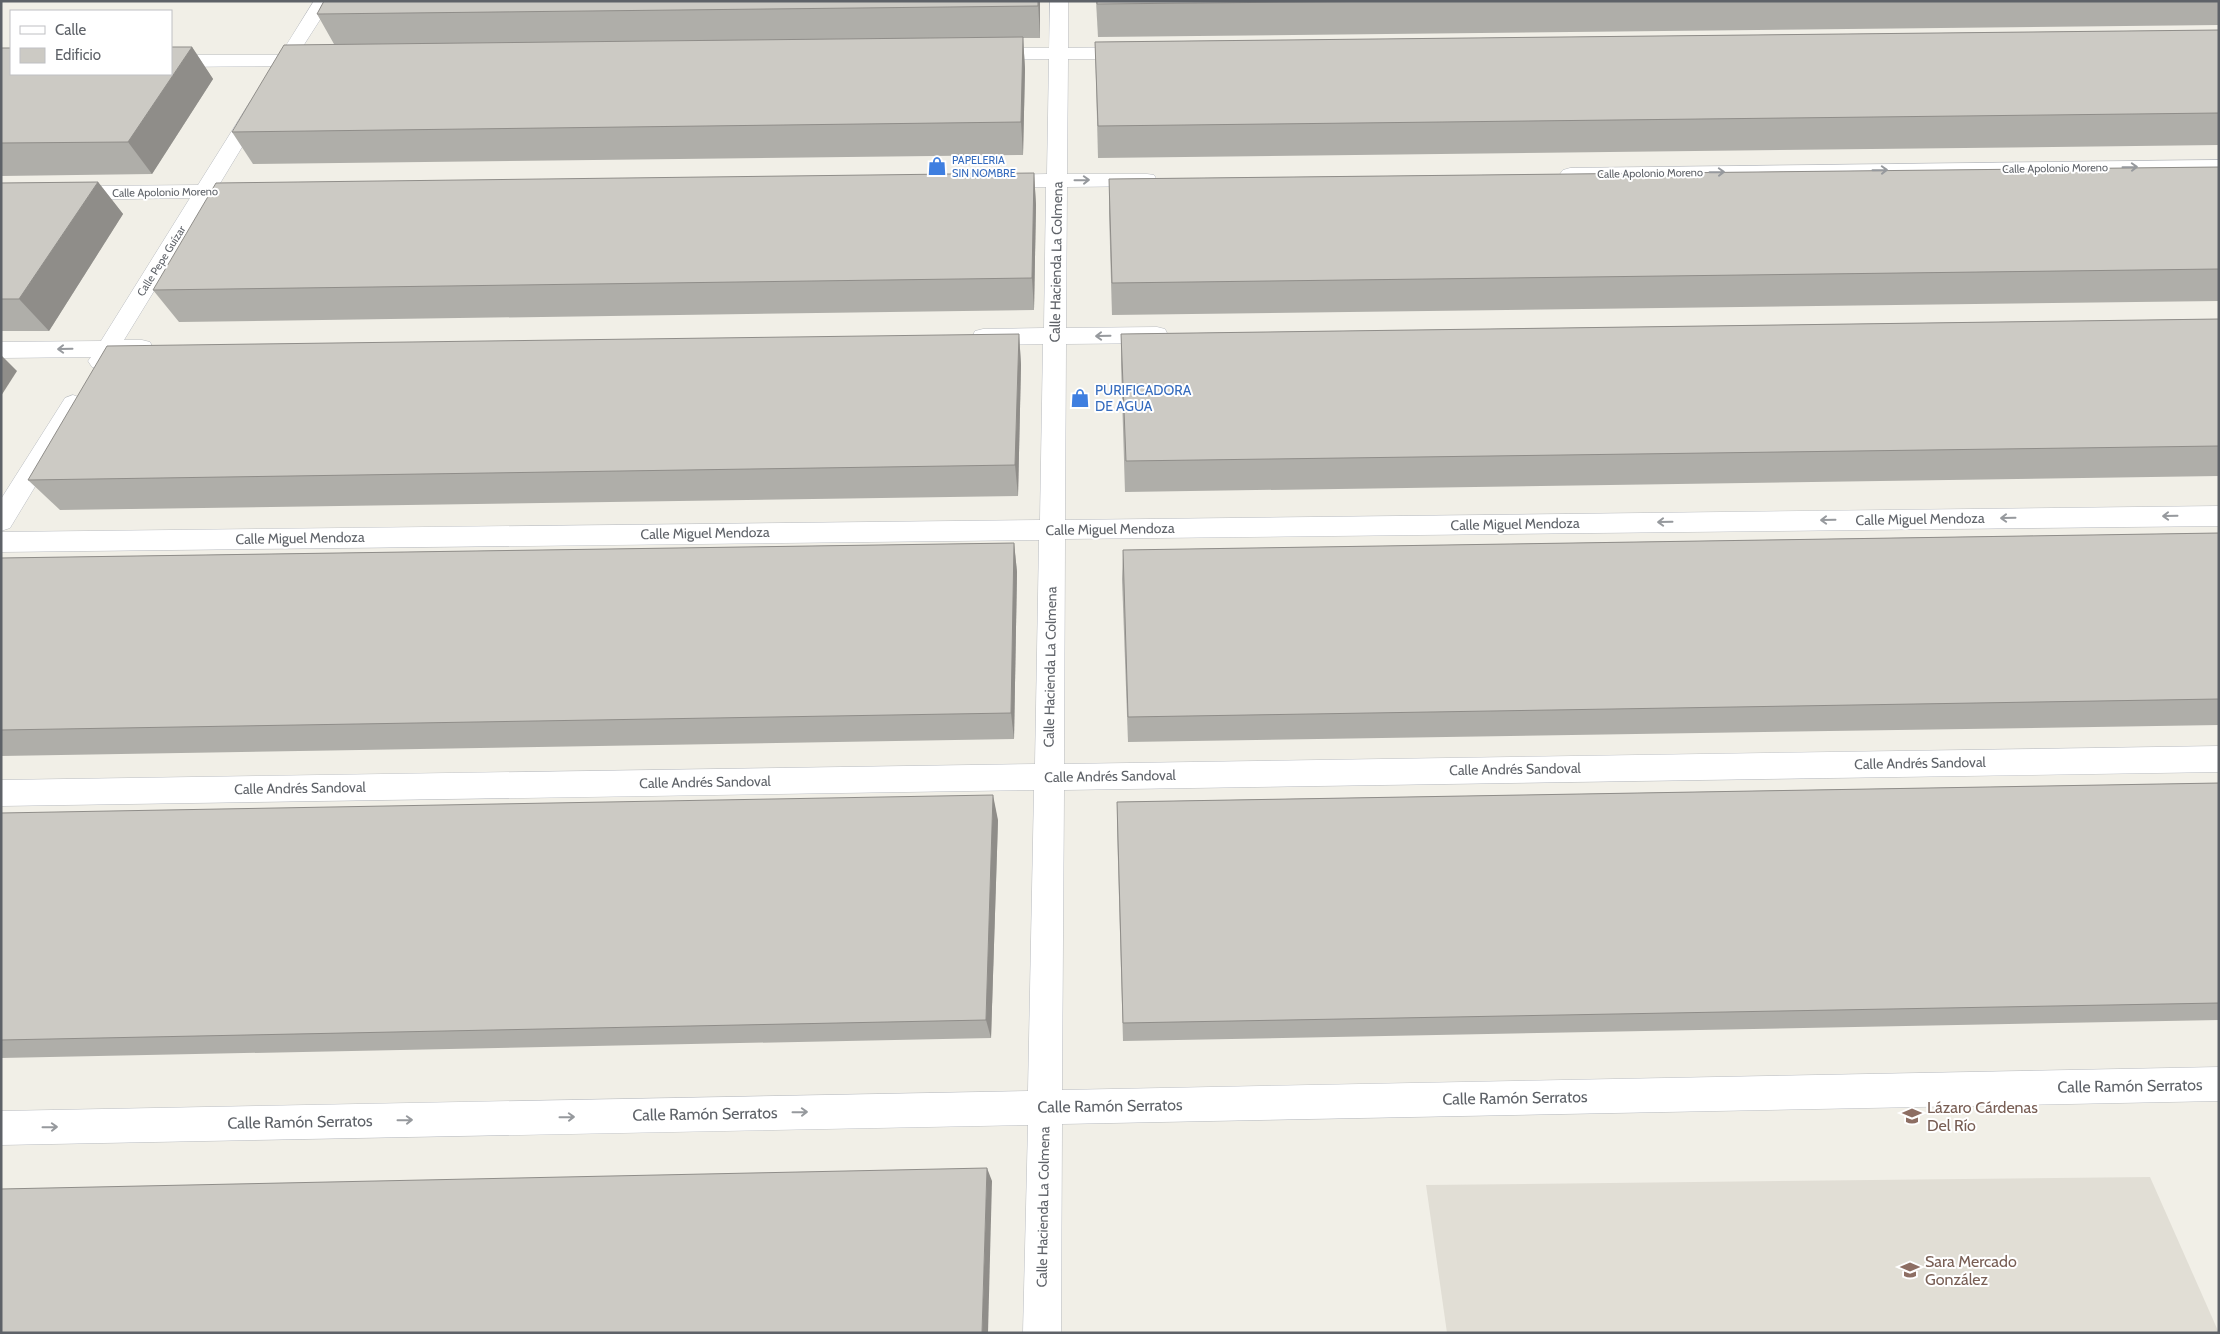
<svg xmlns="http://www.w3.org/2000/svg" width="2220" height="1334" viewBox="0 0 2220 1334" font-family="Cabin,sans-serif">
  <rect width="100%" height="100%" fill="#f1efe7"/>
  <path fill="#e1ded5" d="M2150,1177L2219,1333H1447L1426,1185Z"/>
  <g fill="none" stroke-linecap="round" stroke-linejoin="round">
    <g stroke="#b9bcc1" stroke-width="1">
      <g id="street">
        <path d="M314,1H332L298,54L319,56L321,60L319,64L291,66L285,76L278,78L271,76L269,72L272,66L171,67V55H280Z"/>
        <path d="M1050,1H1068V48L1132,47L1139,49L1141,53L1139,57L1132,59H1068L1067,174H1147L1154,175L1157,180L1154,185L1147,186L1067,187L1066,328L1157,327L1165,329L1168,335L1165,341L1157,343L1066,344L1065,520L2219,506V526L1065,539L1064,764L2219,746V772L1064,790L1062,1090L2219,1067V1101L1062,1124L1061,1333H1023L1028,1125L1,1145V1111L1028,1091L1034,790L1,806V780L1035,764L1039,540L1,552V532L1040,520L1043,344L983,345L975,343L972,337L975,331L983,329L1044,328L1046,187H998L991,186L988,181L991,176L998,175L1047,174L1049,59L988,60L981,58L979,54L981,50L988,48H1049Z"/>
        <path d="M257,100L264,102L267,106L219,185L247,184L254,186L257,191L254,196L211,198L124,340H142L150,342L153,348L150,354L142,356H114L108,367L100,369L92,367L88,361L91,357L1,358V342L101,341L190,198L1,201V187L198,185L250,102Z"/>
        <path d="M2219,160V172L1570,180L1563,178L1560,174L1563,170L1570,168Z"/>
        <path d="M73,395L81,398L85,404L10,528L1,531V499L65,398Z"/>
      </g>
    </g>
    <use href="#street" fill="#fff" fill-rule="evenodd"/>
  </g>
  <g fill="#afaea9">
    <path d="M1040,1V38H1023L1025,69L1023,155L253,164L232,132L334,44L317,14Z"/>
    <path d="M1096,1H2219V25L1098,37Z"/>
    <path d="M2219,30V145L1098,158L1095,42Z"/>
    <path d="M192,47L213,79L152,174L1,176V48Z"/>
    <path d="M2219,167V301L1112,315L1109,212V179Z"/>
    <path d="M1034,173L1036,205L1034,310L179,322L153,290Z"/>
    <path d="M98,182L123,214L49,331H1V183Z"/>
    <path d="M2219,319V476L1125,492L1121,365V334Z"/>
    <path d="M1019,334L1021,365L1018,496L60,510L28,480Z"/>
    <path d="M2219,533V725L1128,742L1122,579L1123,550Z"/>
    <path d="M1014,543L1017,572L1014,739L1,756V558Z"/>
    <path d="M2219,783V1020L1123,1041L1117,826V802Z"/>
    <path d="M1,813L998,820L991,1038L1,1058Z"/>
  </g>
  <g fill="#8f8d89">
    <path d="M1038,1H1040V38Z"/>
    <path d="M1023,37L1025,69L1023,155L1021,122Z"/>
    <path d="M192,47L213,79L152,174L128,142Z"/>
    <path d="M1034,173L1036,205L1034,310L1032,278Z"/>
    <path d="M98,182L123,214L49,331L19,299Z"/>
    <path d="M1019,334L1021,365L1018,496L1015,465Z"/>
    <path d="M1,355L17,371L1,396Z"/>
    <path d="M1014,543L1017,572L1014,739L1011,713Z"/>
    <path d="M993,795L998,820L991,1038L986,1020Z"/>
    <path d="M987,1168L992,1181L988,1333H982Z"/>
  </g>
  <g fill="#cccac4" stroke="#8f8d89">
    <path d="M324,1H1038V6L317,14Z"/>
    <path d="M1097,1H1402L1097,4Z"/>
    <path d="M2219,30V113L1098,126L1095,42Z"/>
    <path d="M1023,37L1021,122L232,132L284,45Z"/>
    <path d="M171,47H192L128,142L1,143V48H11V74H171Z"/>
    <path d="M2219,167V269L1112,283L1109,179Z"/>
    <path d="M1034,173L1032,278L153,290L216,183Z"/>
    <path d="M98,182L19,299H1V183Z"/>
    <path d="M2219,319V446L1126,461L1121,334Z"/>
    <path d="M1019,334L1015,465L28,480L107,346Z"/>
    <path d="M2219,533V699L1128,717L1123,550Z"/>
    <path d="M1014,543L1011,713L1,730V558Z"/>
    <path d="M2219,783V1003L1123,1023L1117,802Z"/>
    <path d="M993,795L986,1020L1,1040V813Z"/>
    <path d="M987,1168L982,1333H1V1189Z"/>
  </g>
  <defs><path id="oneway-shaft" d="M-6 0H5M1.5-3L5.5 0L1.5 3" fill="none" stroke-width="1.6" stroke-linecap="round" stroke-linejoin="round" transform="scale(1.25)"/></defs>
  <g stroke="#96999d">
    <use href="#oneway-shaft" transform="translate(2130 167) rotate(-1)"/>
    <use href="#oneway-shaft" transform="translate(1880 170) rotate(-1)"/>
    <use href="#oneway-shaft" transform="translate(1717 172) rotate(-1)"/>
    <use href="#oneway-shaft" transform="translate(1082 180) rotate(-1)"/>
    <use href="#oneway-shaft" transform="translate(1103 336) rotate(179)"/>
    <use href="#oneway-shaft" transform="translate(65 349) rotate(179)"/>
    <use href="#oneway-shaft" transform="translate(2170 516) rotate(179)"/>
    <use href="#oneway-shaft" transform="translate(2008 518) rotate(179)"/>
    <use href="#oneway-shaft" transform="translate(1828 520) rotate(179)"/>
    <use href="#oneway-shaft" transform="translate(1665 522) rotate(179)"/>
    <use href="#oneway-shaft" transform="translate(800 1112) rotate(-1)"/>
    <use href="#oneway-shaft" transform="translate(567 1117) rotate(-1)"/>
    <use href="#oneway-shaft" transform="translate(405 1120) rotate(-1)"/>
    <use href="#oneway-shaft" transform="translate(50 1127) rotate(-1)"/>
  </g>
  <defs>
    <g id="shop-bare" transform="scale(1.5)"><path d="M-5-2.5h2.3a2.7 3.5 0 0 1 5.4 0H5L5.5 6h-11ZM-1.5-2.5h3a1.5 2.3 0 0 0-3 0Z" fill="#3f7fe0" stroke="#fff" stroke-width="2.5" paint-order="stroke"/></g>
    <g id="school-bare" transform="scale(1.5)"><path d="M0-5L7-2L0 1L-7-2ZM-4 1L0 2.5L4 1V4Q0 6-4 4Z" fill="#8d6e63" stroke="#fff" stroke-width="2.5" paint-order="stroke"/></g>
  </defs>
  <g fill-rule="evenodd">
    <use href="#shop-bare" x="937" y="166"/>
    <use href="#shop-bare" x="1080" y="398"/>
    <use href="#school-bare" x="1912" y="1116"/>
    <use href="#school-bare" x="1910" y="1270"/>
  </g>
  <g text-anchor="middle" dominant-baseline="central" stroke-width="4" stroke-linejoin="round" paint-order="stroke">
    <g font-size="11" fill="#366cbe" stroke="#fff" text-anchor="start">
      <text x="952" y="160">PAPELERIA<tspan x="952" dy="13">SIN NOMBRE</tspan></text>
    </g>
    <g font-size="11" fill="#5e6268" stroke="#fff">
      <text transform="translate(2055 168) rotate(-1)">Calle Apolonio Moreno</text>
      <text transform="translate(1650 173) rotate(-1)">Calle Apolonio Moreno</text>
      <text transform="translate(165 192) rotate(-1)">Calle Apolonio Moreno</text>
      <text transform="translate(161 261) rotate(-58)">Calle Pepe Guízar</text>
    </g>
    <g font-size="14" fill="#5e6268" stroke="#fff">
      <text transform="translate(1056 262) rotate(-89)">Calle Hacienda La Colmena</text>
      <text transform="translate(1920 519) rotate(-1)">Calle Miguel Mendoza</text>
      <text transform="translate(1515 524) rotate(-1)">Calle Miguel Mendoza</text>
      <text transform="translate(1110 529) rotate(-1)">Calle Miguel Mendoza</text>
      <text transform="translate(705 533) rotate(-1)">Calle Miguel Mendoza</text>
      <text transform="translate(300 538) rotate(-1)">Calle Miguel Mendoza</text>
      <text transform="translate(1050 667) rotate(-89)">Calle Hacienda La Colmena</text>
      <text transform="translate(1920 763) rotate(-1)">Calle Andrés Sandoval</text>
      <text transform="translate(1515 769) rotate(-1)">Calle Andrés Sandoval</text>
      <text transform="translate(1110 776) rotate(-1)">Calle Andrés Sandoval</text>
      <text transform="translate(705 782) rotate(-1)">Calle Andrés Sandoval</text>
      <text transform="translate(300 788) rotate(-1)">Calle Andrés Sandoval</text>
      <text transform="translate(1043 1207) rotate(-89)">Calle Hacienda La Colmena</text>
    </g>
    <g font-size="14" fill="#366cbe" stroke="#fff" text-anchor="start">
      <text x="1095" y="390">PURIFICADORA<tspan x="1095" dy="16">DE AGUA</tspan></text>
    </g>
    <g font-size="16" fill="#5e6268" stroke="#fff">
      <text transform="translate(2130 1086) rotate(-1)">Calle Ramón Serratos</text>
      <text transform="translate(1515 1098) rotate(-1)">Calle Ramón Serratos</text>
      <text transform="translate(1110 1106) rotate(-1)">Calle Ramón Serratos</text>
      <text transform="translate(705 1114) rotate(-1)">Calle Ramón Serratos</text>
      <text transform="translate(300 1122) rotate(-1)">Calle Ramón Serratos</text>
    </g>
    <g font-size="16" fill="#785e54" stroke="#fff" text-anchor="start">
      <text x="1927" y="1107">Lázaro Cárdenas<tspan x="1927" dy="18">Del Río</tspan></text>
      <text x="1925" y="1261">Sara Mercado<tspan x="1925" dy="18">González</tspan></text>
    </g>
  </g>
  <rect width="2220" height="1334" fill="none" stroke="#5e6268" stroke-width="5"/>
  <rect x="10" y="10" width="162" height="65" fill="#ffffff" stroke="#bfc0c3"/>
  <rect x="20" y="26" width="25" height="8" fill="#ffffff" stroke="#bfc0c3"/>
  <text x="55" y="35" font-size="15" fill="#5e6268">Calle</text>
  <rect x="20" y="48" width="25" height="15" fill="#cccac4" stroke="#bfc0c3"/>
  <text x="55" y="60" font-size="15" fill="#5e6268">Edificio</text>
</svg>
